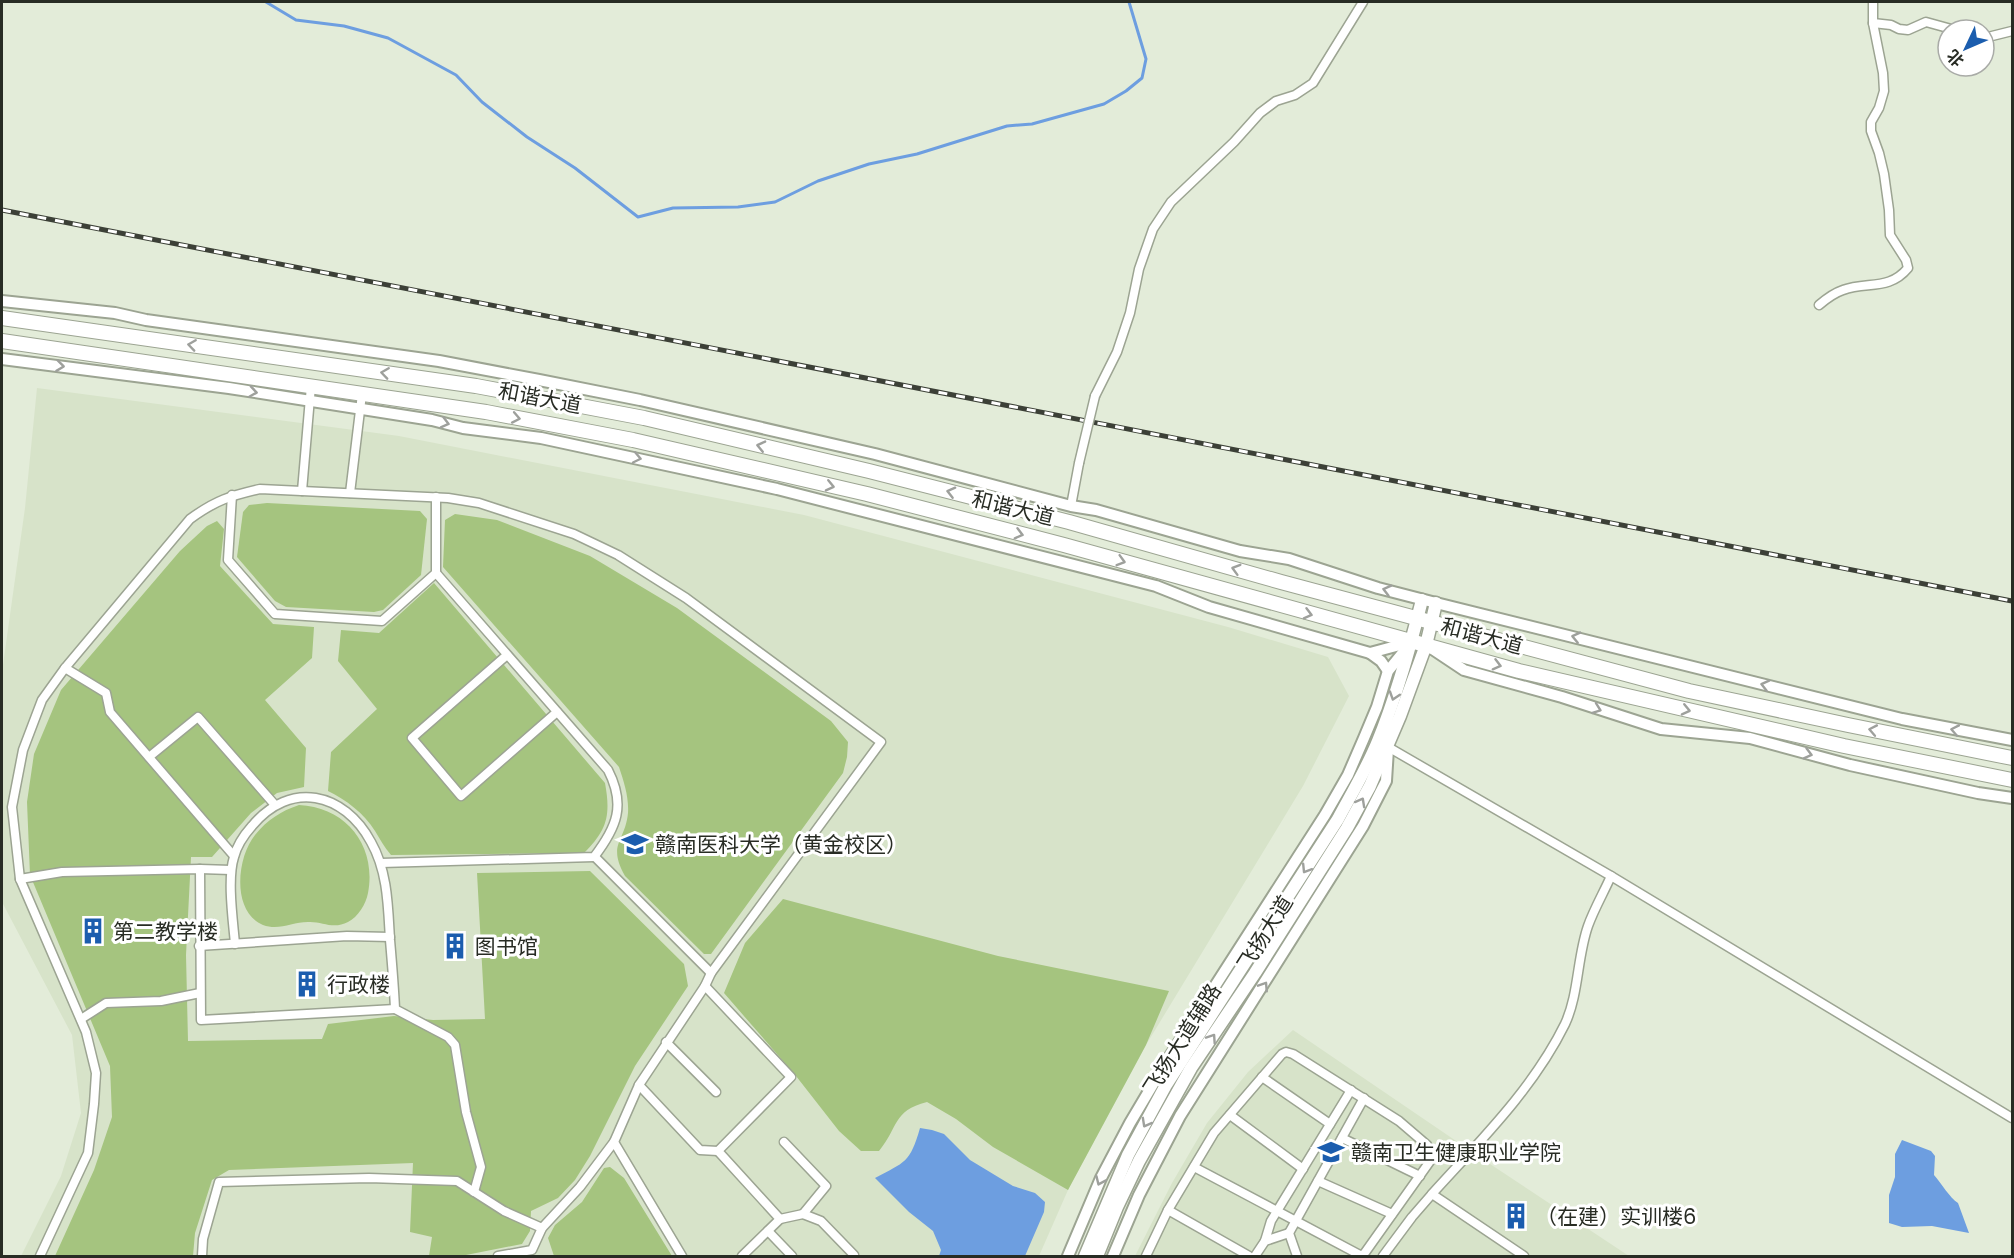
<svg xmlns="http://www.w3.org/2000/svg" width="2014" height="1258" viewBox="0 0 2014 1258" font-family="Poppins,'Noto Sans SC',sans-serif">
  <rect width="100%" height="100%" fill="#e3ecd9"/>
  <g fill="#d7e3c9">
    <path d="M37,388L399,436L804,515L1228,627L1328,657L1349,696L1303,786L1146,1045L1068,1190L1039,1256H21L61,1176L81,1113L72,1035L2,902V672L25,508Z"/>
    <path d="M1293,1030L1487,1162L1629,1256H1135L1172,1183L1207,1123L1248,1072Z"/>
  </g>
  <g fill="#a5c47f">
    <path d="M267,503L420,511L427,519L421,575L383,610L374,612L286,607L275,601L237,557L243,512L249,505Z"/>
    <path d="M455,514L497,520L590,556L677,608L831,721L848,742L847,757L843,773L711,954H704L625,876C607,843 625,843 628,813C629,797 624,782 619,767L443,567L445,520Z"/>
    <path d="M217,521L224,529L220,566L273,624L314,627L312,658L265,700L306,748L304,787L277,793L251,813L212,857H191L186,955L188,1041L322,1039L328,1024L394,1016L433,1020L485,1019L477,873L590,871L684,964L688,986L635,1066L590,1156L575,1180L558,1198L531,1211L530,1231L522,1244L461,1256H429L432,1237L410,1232L413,1163L229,1170L212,1180L195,1233L193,1256H55L94,1170L112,1117L110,1066L30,875L27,802L34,754L61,690L180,551L207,526Z"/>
    <path d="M434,583L605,783C611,816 607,830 584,853L391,855C384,847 380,839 375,831C364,813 346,800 328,791L331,752L377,709L338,661L341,630L379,633Z"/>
    <path d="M299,805C346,807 377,846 368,893C366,904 358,917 348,922C333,930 322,921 308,922C292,922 279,931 263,925C231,911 237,857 255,835C267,820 281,811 299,805Z"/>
    <path d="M783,899L998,956L1169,991L1146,1045L1068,1190L993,1147L956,1119L927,1102C892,1111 899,1127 879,1151H861L839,1131L796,1076L724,993L745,943Z"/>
    <path d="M610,1167L624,1178L672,1256H554L548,1238L555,1225L582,1202L604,1168Z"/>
  </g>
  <g fill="#6d9ee0">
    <path d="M920,1128L932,1130L944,1134L970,1160L1013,1186L1035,1193L1045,1202L1044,1212L1025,1256H939L941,1250L933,1231L909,1212L875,1178C905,1162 910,1163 920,1128Z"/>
    <path d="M1902,1140L1931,1151L1935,1156L1934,1175C1941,1183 1950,1198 1958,1203L1969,1233L1932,1226L1902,1227L1889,1223V1195L1895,1177V1154Z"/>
  </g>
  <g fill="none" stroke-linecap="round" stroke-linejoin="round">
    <path stroke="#6d9ee0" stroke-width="3" d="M266,2L296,20L344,26L388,38L456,75L482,102L527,137L575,168L638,217L673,208L738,207L775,202L818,181L869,164L917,154L1007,126L1032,124L1104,104L1126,91L1142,78L1146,59L1129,2"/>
    <g stroke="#9ca492" stroke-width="11">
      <g id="minor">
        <path d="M1873,23L1891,25L1899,29L1908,30L1926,22L1955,30"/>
        <path d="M1984,38L2012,31"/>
        <path d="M1819,305C1826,299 1834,293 1843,290C1867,281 1889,291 1908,268L1906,260L1890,235L1889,210L1884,174L1879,153L1871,131V122L1879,108L1884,91L1883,73L1873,23V2"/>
        <path d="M1095,396L1117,352L1130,313L1139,269L1153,229L1171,202L1234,142L1260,113L1276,101L1295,95L1313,83L1363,2"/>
        <path d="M302,491L311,386"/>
        <path d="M350,493L362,394"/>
        <path d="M232,495L228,560L275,614L382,621L436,573V497"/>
        <path d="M1071,506L1079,463"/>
        <path d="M507,655L412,738L461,796L557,712"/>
        <path d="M65,668L106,693L110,712L234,856"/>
        <path d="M1388,747L1611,876L2012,1118"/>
        <path d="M149,757L198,717L275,805"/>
        <path d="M595,857L711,973"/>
        <path d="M381,863L594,857C617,827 626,805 608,770L436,573"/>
        <path d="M200,869L231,870"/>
        <path d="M20,879L62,872L200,869L201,1020L395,1009"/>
        <path d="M235,944C233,920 227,879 234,857C237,845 244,835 252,826C290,780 344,792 371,842C388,872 388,907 390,940C392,963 394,986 395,1009L448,1037L455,1045L466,1112L481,1167L474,1192"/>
        <path d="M199,946L347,936L390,937"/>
        <path d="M705,986L791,1077L718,1151L780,1219L742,1256"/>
        <path d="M81,1019L106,1003L161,1001L200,993"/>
        <path d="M666,1042L716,1092"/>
        <path d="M1262,1077L1330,1124"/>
        <path d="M639,1085L700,1150L718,1151"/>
        <path d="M1230,1115L1303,1169"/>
        <path d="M1342,1138L1420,1176"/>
        <path d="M784,1142L826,1186L803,1214"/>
        <path d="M1194,1167L1360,1255"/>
        <path d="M1318,1181L1392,1214"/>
        <path d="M1432,1194C1480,1141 1533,1089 1565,1024C1579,994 1577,957 1588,926C1594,909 1604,892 1611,876"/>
        <path d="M1168,1210L1249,1256"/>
        <path d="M780,1219L803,1214L821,1221L854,1255"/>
        <path d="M768,1231L792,1256"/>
        <path d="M1265,1241L1271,1221L1351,1090"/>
        <path d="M40,1256L88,1153L94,1104L96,1073L86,1032L20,879L12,807L23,750L42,700L65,668L190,519C216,500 230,496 260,489L448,498L479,503L574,534L618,555L686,598L881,742L711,973L705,986L639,1085L614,1142L682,1256"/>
        <path d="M202,1256L203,1239L219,1182L369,1178L457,1181L504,1211L542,1228"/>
        <path d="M498,1256L532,1250L542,1228L580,1187L614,1142"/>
        <path d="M1146,1256L1168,1210L1214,1133L1282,1054L1286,1052L1293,1054L1399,1121L1427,1145L1433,1157L1364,1254L1357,1256"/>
        <path d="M1255,1256L1265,1241L1289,1233"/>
        <path d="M1297,1256L1289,1233L1364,1098"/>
        <path d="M1383,1256L1412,1217L1432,1194L1524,1256"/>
      </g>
    </g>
    <g stroke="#9ca492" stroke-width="14">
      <g id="tertiary">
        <path d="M2,301L115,313L146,320L439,361L539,380L640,400L875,454L1071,506L1096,510L1240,551L1289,559L1378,588L1436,603L1902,719L2012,740"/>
        <path d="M2,359L229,388L432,420L463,428L541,438L777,489L1156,586L1209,607L1370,653L1411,642"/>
        <path d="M1434,650L1464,670L1562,697L1661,729L1750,738L1850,765L1978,793L2012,798"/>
        <path d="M1370,653L1381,661L1388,671"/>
        <path d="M1068,1256L1101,1178L1130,1123L1165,1064L1325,815L1348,775L1364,738L1377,707L1388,671L1410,644"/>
        <path d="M1113,1256L1139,1195L1180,1116L1363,826L1386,781L1388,749"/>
      </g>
    </g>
    <g stroke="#9ca492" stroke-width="15">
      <g id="primary">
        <path d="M1085,1256L1128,1155L1166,1085L1338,819C1352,793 1367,768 1378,741C1397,695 1410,647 1422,600"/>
        <path d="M1097,1256L1117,1207L1139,1161L1191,1068L1255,973L1347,828L1370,786L1400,716L1426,645L1436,603"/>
      </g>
    </g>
    <g stroke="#9ca492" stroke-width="16">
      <g id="trunk">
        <path d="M2,318L476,386L644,418L869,471L1069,522L1281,582L1689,691L1848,725L2012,758"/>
        <path d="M2,341L486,412L633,440L867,494L1064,545L1519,671L1844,746L2012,780"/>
      </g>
    </g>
    <use href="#minor" stroke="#fff" stroke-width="8"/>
    <use href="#tertiary" stroke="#fff" stroke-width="10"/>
    <use href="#primary" stroke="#fff" stroke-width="12"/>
    <use href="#trunk" stroke="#fff" stroke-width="14"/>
    <g stroke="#3c4037" stroke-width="5">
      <path id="rail" d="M2,210L2012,601"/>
    </g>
    <use href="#rail" stroke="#fff" stroke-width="3" stroke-dasharray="9" stroke-linecap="butt"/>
    <g stroke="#9ca492" stroke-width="11" stroke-linecap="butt">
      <path id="minor-bridge" d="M1079,463L1095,396"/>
    </g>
    <use href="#minor-bridge" stroke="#fff" stroke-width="8"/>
  </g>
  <defs><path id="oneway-chevron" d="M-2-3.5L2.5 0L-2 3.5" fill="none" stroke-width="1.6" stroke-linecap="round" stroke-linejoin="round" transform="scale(1.5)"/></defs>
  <g stroke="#9ea09c">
    <use href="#oneway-chevron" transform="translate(192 345) rotate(-172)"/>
    <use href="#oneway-chevron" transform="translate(60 366) rotate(7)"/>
    <use href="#oneway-chevron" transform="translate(385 373) rotate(-172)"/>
    <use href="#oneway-chevron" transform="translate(253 392) rotate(9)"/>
    <use href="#oneway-chevron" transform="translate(516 418) rotate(11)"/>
    <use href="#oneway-chevron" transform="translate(445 423) rotate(15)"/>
    <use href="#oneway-chevron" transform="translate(761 446) rotate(-167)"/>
    <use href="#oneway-chevron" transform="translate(637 458) rotate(12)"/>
    <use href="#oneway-chevron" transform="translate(830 486) rotate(13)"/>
    <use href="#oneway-chevron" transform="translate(951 492) rotate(-166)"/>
    <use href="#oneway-chevron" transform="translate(1019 534) rotate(15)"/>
    <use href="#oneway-chevron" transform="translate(1121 561) rotate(16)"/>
    <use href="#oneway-chevron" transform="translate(1236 569) rotate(-164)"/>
    <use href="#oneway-chevron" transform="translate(1387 590) rotate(-165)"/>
    <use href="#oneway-chevron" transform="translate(1308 614) rotate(15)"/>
    <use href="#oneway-chevron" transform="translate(1576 637) rotate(-167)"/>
    <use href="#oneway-chevron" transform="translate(1497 665) rotate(15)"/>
    <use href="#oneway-chevron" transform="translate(1765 685) rotate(-166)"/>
    <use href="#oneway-chevron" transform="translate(1394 696) rotate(108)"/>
    <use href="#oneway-chevron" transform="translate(1597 709) rotate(20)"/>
    <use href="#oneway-chevron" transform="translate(1686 710) rotate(13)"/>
    <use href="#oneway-chevron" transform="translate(1873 730) rotate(-169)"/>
    <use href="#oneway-chevron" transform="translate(1955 730) rotate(-169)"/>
    <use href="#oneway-chevron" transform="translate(1808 754) rotate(15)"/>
    <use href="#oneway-chevron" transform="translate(1361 802) rotate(-61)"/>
    <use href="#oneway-chevron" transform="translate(1306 869) rotate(122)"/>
    <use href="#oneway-chevron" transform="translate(1264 986) rotate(-57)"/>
    <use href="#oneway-chevron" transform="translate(1212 1038) rotate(-56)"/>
    <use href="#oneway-chevron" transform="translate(1146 1123) rotate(119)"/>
    <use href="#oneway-chevron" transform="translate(1100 1181) rotate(114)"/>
  </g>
  <defs>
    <g id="university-bare" transform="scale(2.07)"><path d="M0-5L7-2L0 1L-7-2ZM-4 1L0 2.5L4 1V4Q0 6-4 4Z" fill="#1b5dae" stroke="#fff" stroke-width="2.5" paint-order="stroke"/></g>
    <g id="building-bare" transform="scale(2.07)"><path d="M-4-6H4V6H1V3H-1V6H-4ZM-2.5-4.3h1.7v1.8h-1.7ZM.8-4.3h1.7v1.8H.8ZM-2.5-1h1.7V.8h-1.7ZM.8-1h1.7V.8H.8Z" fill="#1b5dae" stroke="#fff" stroke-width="2.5" paint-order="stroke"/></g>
  </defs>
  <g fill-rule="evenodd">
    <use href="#university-bare" x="635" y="844"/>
    <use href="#building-bare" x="93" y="931"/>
    <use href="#building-bare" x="455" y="946"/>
    <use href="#building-bare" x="307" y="984"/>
    <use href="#university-bare" x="1331" y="1152"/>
    <use href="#building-bare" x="1516" y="1216"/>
  </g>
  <g text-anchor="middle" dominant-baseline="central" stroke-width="6" stroke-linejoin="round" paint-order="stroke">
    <g font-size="21" fill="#282c24" stroke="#fff">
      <text transform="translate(540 398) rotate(11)">和谐大道</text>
      <text transform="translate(1013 508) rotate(14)">和谐大道</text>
      <text transform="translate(1482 636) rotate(15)">和谐大道</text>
      <text transform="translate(1265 933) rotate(-58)">飞扬大道</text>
      <text transform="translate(1182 1039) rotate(-58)">飞扬大道辅路</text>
    </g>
    <g font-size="21" fill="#282c24" stroke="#fff" text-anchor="start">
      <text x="655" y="844">赣南医科大学（黄金校区）</text>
      <text x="113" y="931">第二教学楼</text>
      <text x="475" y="946">图书馆</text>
      <text x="327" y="984">行政楼</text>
      <text x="1351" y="1152">赣南卫生健康职业学院</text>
      <text x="1536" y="1216">（在建）实训楼6</text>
    </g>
  </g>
  <rect width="2014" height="1258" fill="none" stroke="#282c24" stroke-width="6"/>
  <g transform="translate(1966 48) rotate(226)"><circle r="28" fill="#ffffff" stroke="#a9aba7" stroke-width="1.5"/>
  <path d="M0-4.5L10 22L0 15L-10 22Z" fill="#1b5dae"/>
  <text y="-9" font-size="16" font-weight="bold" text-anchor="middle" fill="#282c24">北</text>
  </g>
</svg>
